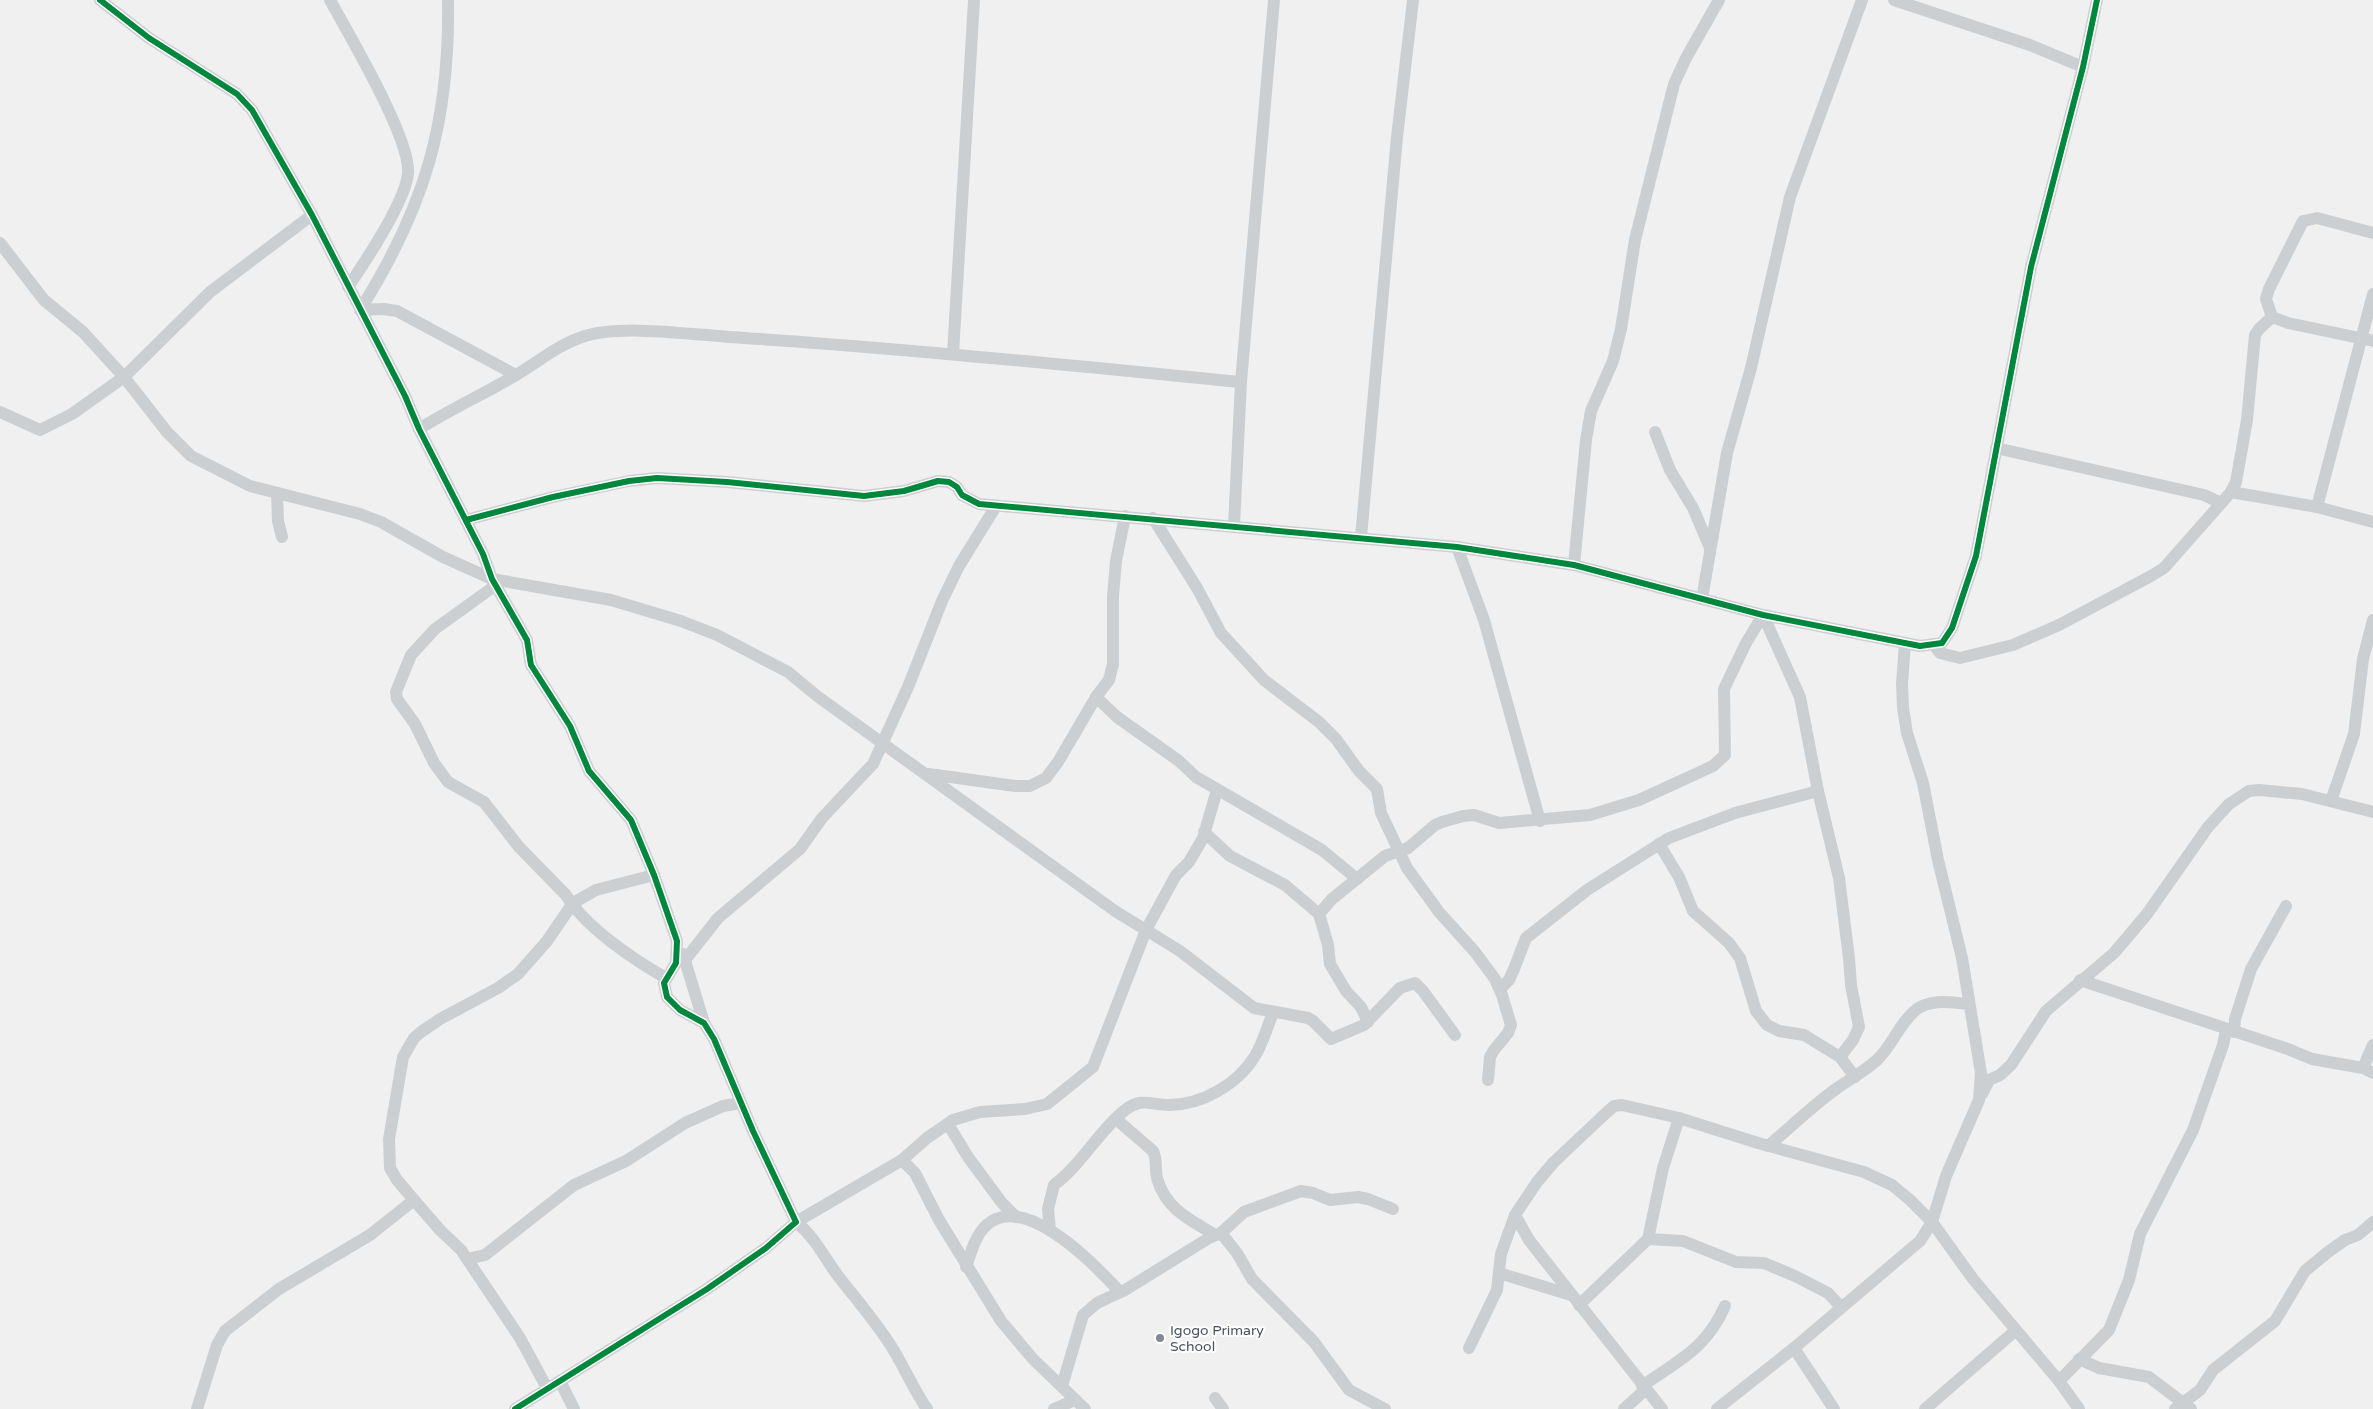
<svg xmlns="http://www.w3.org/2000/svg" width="2373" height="1409" viewBox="0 0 2373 1409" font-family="'Varela Round',sans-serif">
  <rect width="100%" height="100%" fill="#f1f0f0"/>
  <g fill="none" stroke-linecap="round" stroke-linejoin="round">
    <g stroke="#cccfd1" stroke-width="12">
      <path d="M100,0L149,38L237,94L252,110L312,215L405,396L419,429L483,554L492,579L527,640L531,665L570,726L589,771L631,820L654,875L677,941L676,963L664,983L667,997L680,1010L704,1023L714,1039L753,1131L796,1222L766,1248L707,1289L515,1409"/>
      <path d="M330,0C349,35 411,139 408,173C406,201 365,262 348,287"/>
      <path d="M1894,0L2030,45L2083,67"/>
      <path d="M2373,233L2317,218L2303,221L2269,289L2266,299L2272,317L2288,323L2373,341"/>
      <path d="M0,243L44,300L83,332L124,377L167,432L191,456L250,486L360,514L381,522L443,557L492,579L611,600L681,621L717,635L788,672L817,696L1115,911L1180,951L1254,1008L1308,1018L1313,1021L1331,1039L1364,1025L1400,988L1415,983L1423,991L1455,1035"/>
      <path d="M360,310C425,207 450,122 448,0"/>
      <path d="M360,310L383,309L397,311L516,375"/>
      <path d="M953,354L974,0"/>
      <path d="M0,412L40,430L72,414L124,377L210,292L312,215"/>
      <path d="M419,429C451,409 484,394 516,375C538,362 558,345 582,337C622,323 701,336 744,338C910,349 1076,366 1241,382"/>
      <path d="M1655,432L1670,470L1693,508L1710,548"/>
      <path d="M1996,448L2204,495L2221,503"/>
      <path d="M2231,492L2317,507L2373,522"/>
      <path d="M277,493L278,521L282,537"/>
      <path d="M2317,507L2373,294"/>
      <path d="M1153,518L1197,588L1221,633L1264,680L1319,722L1336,739L1359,771L1377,789L1381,813L1407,868L1439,912L1475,952L1495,979L1502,995L1511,1025L1508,1033L1494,1050L1490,1057L1488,1080"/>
      <path d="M466,520L553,497L629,481L657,478L727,482L864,496L904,491L938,481L949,482L957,487L962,495L979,504L1457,547L1574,565L1763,615L1920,646L1942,643L1952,628L1976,556L2031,267L2083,67L2097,0"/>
      <path d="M1234,526L1241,382L1274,0"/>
      <path d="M1361,537L1397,137L1413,0"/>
      <path d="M1457,547L1484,620L1540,821"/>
      <path d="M1574,565L1586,440L1591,411L1613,361L1621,329L1635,240L1674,84L1686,58L1719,0"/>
      <path d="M496,585L435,629L411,655L396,692L397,699L415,724L434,763L448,782L484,802L519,847L566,895C585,927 634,960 666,978"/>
      <path d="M1702,599L1727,453L1751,368L1790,197L1862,0"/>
      <path d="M1763,615L1800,697L1818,791L1839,878L1849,958L1851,985L1859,1027L1853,1040L1840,1057"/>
      <path d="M1934,645L1940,653L1960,658L2013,645L2059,625L2151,576L2164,568L2231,492L2236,482L2247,420L2255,335L2259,329L2272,317"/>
      <path d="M1096,697L1117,717L1179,761L1196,777L1322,850L1357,879"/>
      <path d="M929,774L1015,786H1030L1046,778L1058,762L1096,697L1109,680L1113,664V596L1116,561L1125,516"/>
      <path d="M2331,801L2354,734L2363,659L2373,620"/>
      <path d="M1204,832L1230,856L1285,885L1319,914L1328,945L1330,964L1346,991L1361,1007L1368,1022"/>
      <path d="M1659,844L1679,877L1693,911L1729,943L1740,958L1756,1011L1767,1025L1779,1031L1804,1035L1840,1057L1855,1077"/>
      <path d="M1319,914L1332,899L1385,856L1408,848L1435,825L1442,822L1463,816L1474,815L1499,823L1590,815L1639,800L1713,766L1725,755L1724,689L1746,643L1763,615"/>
      <path d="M683,954L704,1023"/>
      <path d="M685,960L718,918L800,849L822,818L873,764L908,687L942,601L959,566L996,506"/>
      <path d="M2080,980L2288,1049L2312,1059L2363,1068L2373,1073"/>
      <path d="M1500,989L1509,980L1514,969L1526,938L1587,890L1669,838L1735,813L1818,791"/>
      <path d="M2234,1032L2235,1019L2251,969L2286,906"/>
      <path d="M2363,1068L2373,1045"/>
      <path d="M1982,1094L1989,1080L2000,1075L2011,1065L2046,1011L2114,953L2147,914L2208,827L2229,804L2249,791L2259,790L2302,794L2373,812"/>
      <path d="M1679,1118L1663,1168L1648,1239L1683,1241L1736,1262L1764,1263L1795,1276L1828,1293L1841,1307"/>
      <path d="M1116,1119L1153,1151C1158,1160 1154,1171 1158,1181C1167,1210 1191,1220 1215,1235"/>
      <path d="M948,1124L968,1157L1002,1203L1016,1217"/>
      <path d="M1768,1146C1791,1127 1812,1106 1836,1089C1850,1079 1865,1071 1877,1060C1893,1045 1899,1023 1917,1009C1933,998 1952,1003 1969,1004"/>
      <path d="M902,1160L927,1138L953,1120L980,1112L1025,1109L1047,1104L1093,1067L1146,930L1176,875L1189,862L1203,838L1217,790"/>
      <path d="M1515,1215L1529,1240L1543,1258L1662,1409"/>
      <path d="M1050,1230L1048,1209L1054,1185C1082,1164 1098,1132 1125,1110C1142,1097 1151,1105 1169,1105C1202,1105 1238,1084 1255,1056C1263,1043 1267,1027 1273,1013"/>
      <path d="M1221,1233L1237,1253L1252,1279L1314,1342L1349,1390L1385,1409"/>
      <path d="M467,1259L485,1255L574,1185L626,1161L685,1123L723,1106L741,1103"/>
      <path d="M966,1267C972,1250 976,1231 992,1221C1031,1198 1097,1267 1120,1292"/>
      <path d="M1499,1273L1571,1295"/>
      <path d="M1579,1305L1648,1239"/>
      <path d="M1469,1348L1497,1290L1501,1254L1515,1215L1537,1182L1554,1162L1606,1113L1614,1106L1622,1105L1679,1118L1758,1143L1864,1172L1892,1185L1910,1200L1932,1222L1973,1279L2059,1381L2079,1409"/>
      <path d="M1794,1348L1834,1409"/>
      <path d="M2079,1359L2099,1368L2149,1377L2191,1409"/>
      <path d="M560,1381L574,1409"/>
      <path d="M2059,1381L2109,1330L2129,1280L2140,1234L2193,1130L2223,1045L2226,1030"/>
      <path d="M1062,1386L1083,1315L1097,1303L1125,1290L1209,1238L1221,1233L1244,1212L1301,1191L1313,1193L1330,1200L1358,1197L1368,1199L1393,1209"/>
      <path d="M1642,1386C1679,1360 1706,1349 1725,1306"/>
      <path d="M547,1388L520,1338L461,1250L440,1230L414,1200L397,1180L390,1168L389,1139L403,1057L414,1038L421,1032L440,1019L498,988L518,974L547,941L573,903L596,890L654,875"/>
      <path d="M1215,1398L1223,1409"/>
      <path d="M197,1409L217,1345L225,1331L279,1289L370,1235L414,1200"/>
      <path d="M927,1409C914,1390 905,1369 893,1349C877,1323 857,1300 838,1276C824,1257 815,1237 796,1222L902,1160L915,1173L939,1220L1001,1321L1033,1359L1085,1409"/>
      <path d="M1054,1409L1075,1400"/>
      <path d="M1624,1409L1645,1390"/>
      <path d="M1717,1409L1794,1348L1920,1241L1932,1222L1946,1176L1979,1100L1981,1073L1962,958L1938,860L1923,783L1907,733L1903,708L1902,684L1905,643"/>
      <path d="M1925,1409L2015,1331"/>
      <path d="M2175,1409L2200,1390L2213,1370L2275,1321L2305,1271L2328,1252L2345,1240L2358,1235L2373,1222"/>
    </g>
    <g stroke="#fff" stroke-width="9">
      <g id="cycleway">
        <path d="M100,0L149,38L237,94L252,110L312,215L405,396L419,429L483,554L492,579L527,640L531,665L570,726L589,771L631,820L654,875L677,941L676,963L664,983L667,997L680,1010L704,1023L714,1039L753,1131L796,1222L766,1248L707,1289L515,1409"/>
        <path d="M466,520L553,497L629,481L657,478L727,482L864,496L904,491L938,481L949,482L957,487L962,495L979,504L1457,547L1574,565L1763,615L1920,646L1942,643L1952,628L1976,556L2031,267L2083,67L2097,0"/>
      </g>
    </g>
    <use href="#cycleway" stroke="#00873e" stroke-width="6"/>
  </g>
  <circle fill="#828991" stroke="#fff" stroke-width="2" cx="1160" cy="1338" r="5"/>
  <g text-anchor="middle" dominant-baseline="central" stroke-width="4" stroke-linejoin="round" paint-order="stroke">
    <g font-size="14" fill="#46525e" stroke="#fff" text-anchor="start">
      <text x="1170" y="1330">Igogo Primary<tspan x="1170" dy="16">School</tspan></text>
    </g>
  </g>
</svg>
